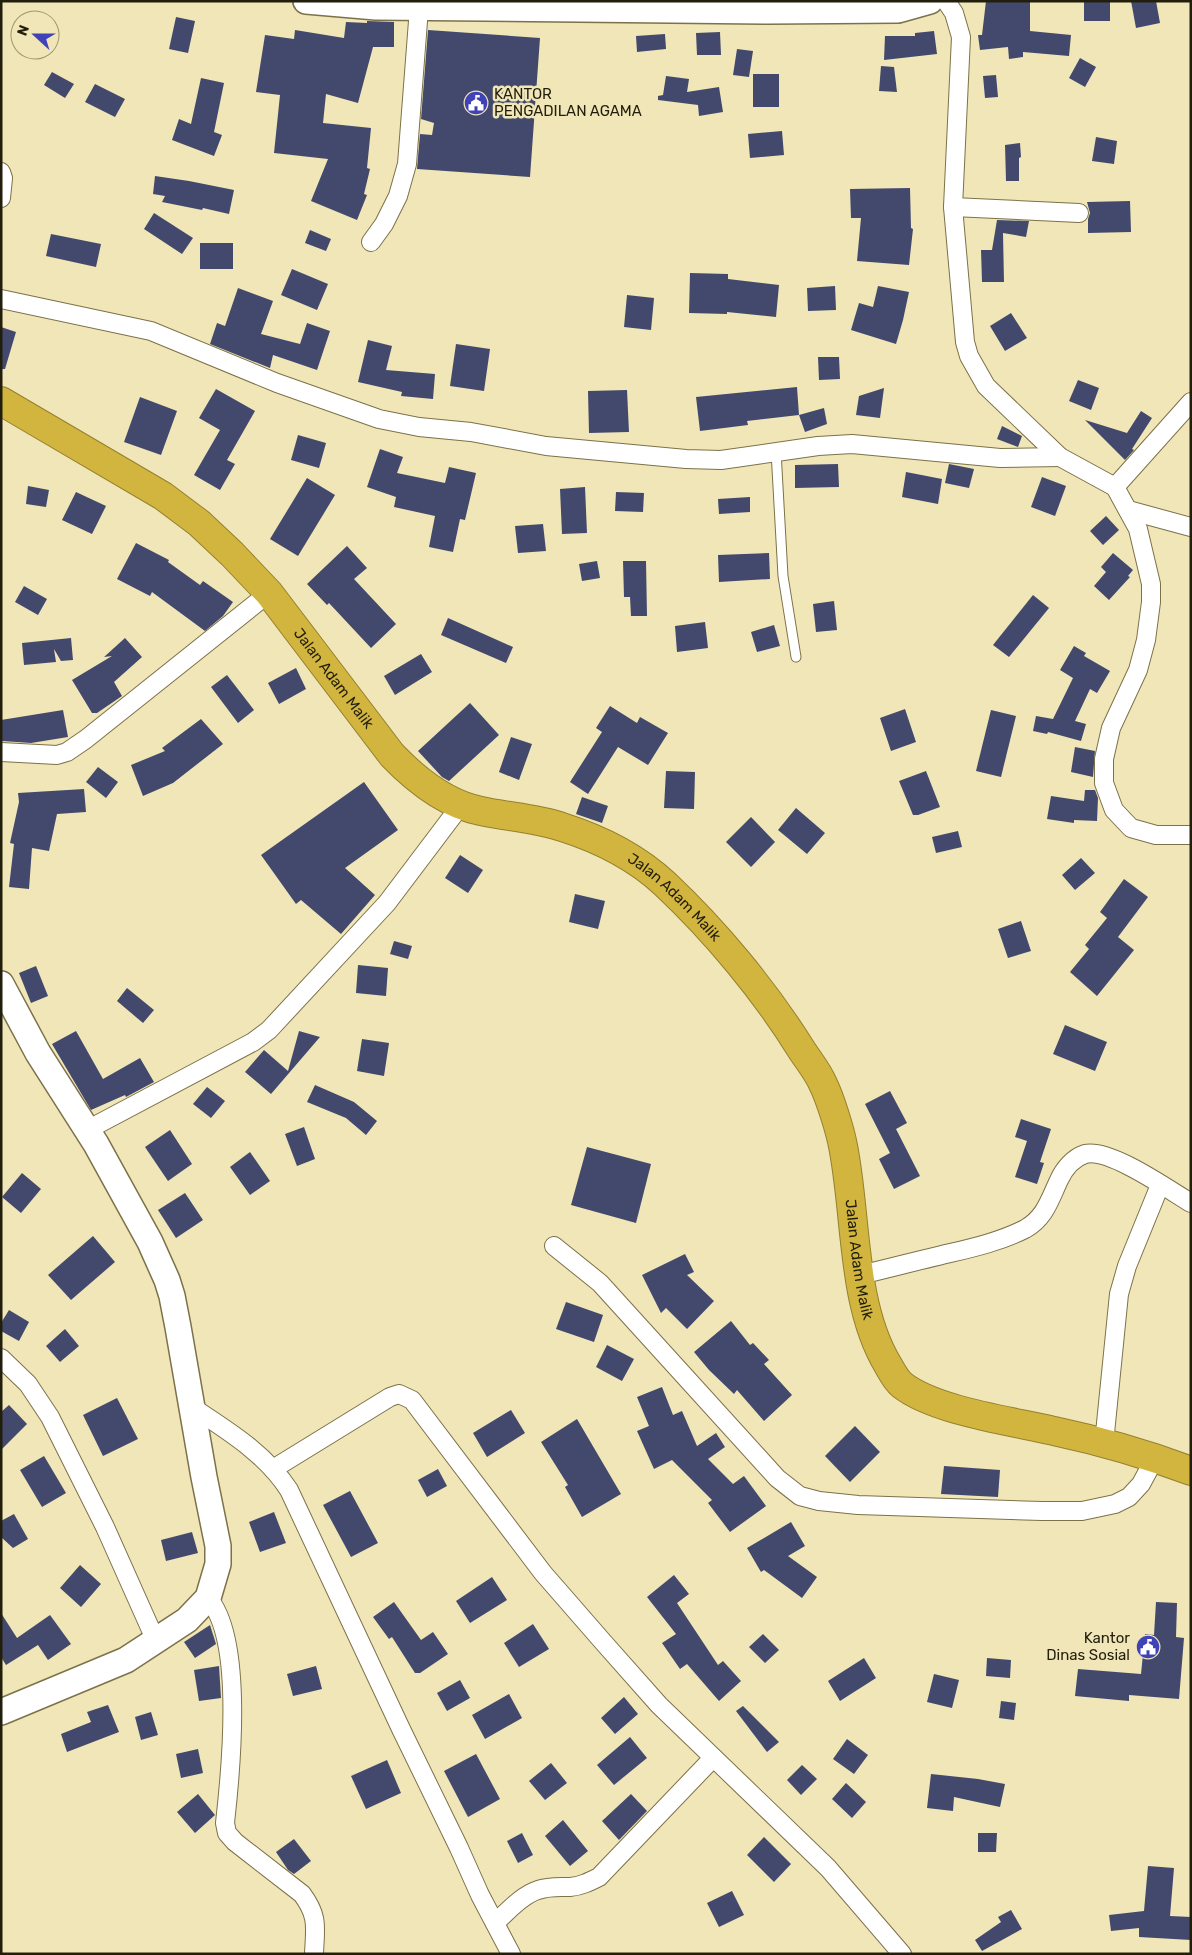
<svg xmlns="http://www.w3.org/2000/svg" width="1192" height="1955" viewBox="0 0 1192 1955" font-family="Rubik,sans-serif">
  <rect width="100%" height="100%" fill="#f1e6b8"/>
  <g fill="#42496d">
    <path d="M986,1H1030V31L1071,35L1069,56L1023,52V57L1009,59L1008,47L980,50L978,35H982Z"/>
    <rect x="1084" y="1" width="26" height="20"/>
    <path d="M1131,1H1156L1160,23L1136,28Z"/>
    <path d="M176,17L195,21L188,53L169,49Z"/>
    <path d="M367,21L394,22V47H373L358,103L326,94L323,123L371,128L367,168L370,169L364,194L367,195L357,220L311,201L328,159L274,153L280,95L256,92L265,35L294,39L295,30L344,38L346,22L367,23Z"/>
    <path d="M428,30L540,38L530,177L417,169L420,134L432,135L434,123L421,119Z"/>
    <path d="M934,31L937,54L884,60L885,36H915V33Z"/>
    <path d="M720,32L721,55H697L696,33Z"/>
    <path d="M665,34L666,49L637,52L636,36Z"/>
    <path d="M737,49L753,51L749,77L733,75Z"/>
    <path d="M1080,58L1096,67L1085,87L1069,78Z"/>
    <path d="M881,66L894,67L897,92L879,91Z"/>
    <path d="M52,72L74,84L65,98L44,85Z"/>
    <rect x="753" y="74" width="26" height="33"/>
    <path d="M996,75L998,97L985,98L983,76Z"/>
    <path d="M666,76L689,79L687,92L719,87L723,112L699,116L698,105L658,100V96L663,95Z"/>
    <path d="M201,78L224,83L214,132L222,135L214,156L172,140L179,119L191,124Z"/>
    <path d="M95,84L125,99L115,117L85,102Z"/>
    <path d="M782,131L784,155L750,158L748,134Z"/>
    <path d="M1096,137L1117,141L1114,164L1092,161Z"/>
    <path d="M1020,143L1021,157L1019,158V181H1006L1005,145Z"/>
    <path d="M155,176L189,181L234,190L229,214L203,208L202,210L162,202L165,196L153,194Z"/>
    <path d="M910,188L911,228L913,229L909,265L857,261L861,218H851L850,189Z"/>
    <path d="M1130,201L1131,232L1088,233V219L1090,213L1087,202Z"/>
    <path d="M154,213L193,238L182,254L144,229Z"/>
    <path d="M997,220L1029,221L1026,237L1003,233L1004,282H982L981,250H992Z"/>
    <path d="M310,230L331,239L326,251L305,243Z"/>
    <path d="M51,234L101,244L96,267L46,256Z"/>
    <rect x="200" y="243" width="33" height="26"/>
    <path d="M292,269L328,284L317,310L281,295Z"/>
    <path d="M690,273L728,274V279L779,285L776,317L727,312V314L689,313Z"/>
    <path d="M835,286L836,310L808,311L807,288Z"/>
    <path d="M878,286L909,292L903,320L896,344L851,330L859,303L873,307Z"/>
    <path d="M238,288L273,301L261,334L300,344L307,323L330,331L317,370L273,355L270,368L210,344L217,323L225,326Z"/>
    <path d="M627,295L654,298L651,330L624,327Z"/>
    <path d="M1011,313L1027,338L1005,351L990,326Z"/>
    <path d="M1,327L16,332L5,369H1Z"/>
    <path d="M368,340L392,346L386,370L435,374L433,399L401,396L402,392L358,382Z"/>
    <path d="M456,344L490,349L484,391L450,386Z"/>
    <path d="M818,357H839L840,379L819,380Z"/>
    <path d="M1078,380L1099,388L1091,410L1069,401Z"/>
    <path d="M797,387L799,415L747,421L748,425L700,431L696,397Z"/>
    <path d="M884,388L880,418L856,415L859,396Z"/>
    <path d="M216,389L255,411L227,460L235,464L220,490L194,475L220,430L199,418Z"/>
    <path d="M627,390L629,432L589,433L588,391Z"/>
    <path d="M140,397L177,411L161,455L124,442Z"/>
    <path d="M824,408L827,424L805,432L799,415Z"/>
    <path d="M1141,411L1152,418L1132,449L1134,450L1125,460L1085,420L1127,433Z"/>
    <path d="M1002,426L1022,436L1018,447L997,439Z"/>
    <path d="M298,435L326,443L319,468L291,460Z"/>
    <path d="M380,449L403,457L397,473L445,483L449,467L476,473L465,520L460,519L453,552L429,547L435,516L394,507L396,497L367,487Z"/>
    <path d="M838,464L839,487L795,488V465Z"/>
    <path d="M949,464L974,469L969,488L945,483Z"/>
    <path d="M906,472L942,479L938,504L902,497Z"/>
    <path d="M1042,477L1066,486L1055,516L1031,507Z"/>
    <path d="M307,478L335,495L298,556L270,539Z"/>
    <path d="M28,486L49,490L46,507L26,504Z"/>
    <path d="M585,487L587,533L562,534L560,489Z"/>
    <path d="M76,492L106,506L92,534L62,520Z"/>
    <path d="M616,492L644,493L643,512L615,511Z"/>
    <path d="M750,497V512L719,514L718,499Z"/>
    <path d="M1106,516L1119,530L1103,545L1090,531Z"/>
    <path d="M543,524L546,551L518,553L515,526Z"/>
    <path d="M136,543L169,560L168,562L200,585L203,581L233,602L223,616L205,631L152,592L150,596L117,579Z"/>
    <path d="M347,546L367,568L354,579L396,624L371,648L329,603L327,605L307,584Z"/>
    <path d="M769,553L770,579L719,582L718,555Z"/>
    <path d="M1113,553L1133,570L1128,576L1130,577L1109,600L1094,586L1106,572L1101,567Z"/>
    <path d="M597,561L600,578L582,581L579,564Z"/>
    <path d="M623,561H646L647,616H631L630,597H624Z"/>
    <path d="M24,586L47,599L38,615L15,602Z"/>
    <path d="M1033,595L1049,608L1009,657L993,645Z"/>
    <path d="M834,601L837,630L816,632L813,604Z"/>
    <path d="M448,618L513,647L506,663L441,635Z"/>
    <path d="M705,622L708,648L677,652L675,626Z"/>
    <path d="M774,625L780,646L757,652L751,632Z"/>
    <path d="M71,638L73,660L61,661L54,649L56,662L24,665L22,643Z"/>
    <path d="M125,638L142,657L114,682L122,696L97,713H92L72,680L112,656L104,657Z"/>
    <path d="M1074,646L1086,653L1084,656L1110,671L1097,693L1090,689L1075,721L1086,724L1081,741L1048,732L1047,734L1033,731L1036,716L1053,719L1073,678L1060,670Z"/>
    <path d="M421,654L432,672L395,695L384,676Z"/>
    <path d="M296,668L306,689L279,704L268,683Z"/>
    <path d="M227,675L254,710L238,723L211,687Z"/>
    <path d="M470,703L499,735L449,781L442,777L418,751Z"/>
    <path d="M610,706L637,723L640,717L668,733L648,765L618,747L588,794L570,782L602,732L596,728Z"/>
    <path d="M905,709L916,742L891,751L880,718Z"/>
    <path d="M63,710L68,737L31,743L2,741L1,720Z"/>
    <path d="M991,710L1016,716L1001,777L976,771Z"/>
    <path d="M201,719L223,744L173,783L143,796L131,765L165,751L162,748Z"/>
    <path d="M511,737L532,744L519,780L499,772Z"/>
    <path d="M1075,747L1095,751L1093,777L1071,772Z"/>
    <path d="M98,767L118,782L106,798L86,782Z"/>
    <path d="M666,771L695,772L694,809L664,808Z"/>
    <path d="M926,771L940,807L918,815H913L899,781Z"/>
    <path d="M364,782L398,830L345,868L375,895L341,934L301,900L296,904L261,855Z"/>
    <path d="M84,789L86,812L57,814L49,851L32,848L29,889L9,887L14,844L10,843L19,802L18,793Z"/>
    <path d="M1085,790H1095L1098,798L1097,821L1074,820V823L1047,819L1051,796L1084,801Z"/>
    <path d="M582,797L608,806L602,823L576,814Z"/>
    <path d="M796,808L825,833L807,854L778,830Z"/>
    <path d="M751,817L775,842L751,867L726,842Z"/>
    <path d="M958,831L962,847L936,853L932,837Z"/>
    <path d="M460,855L483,870L468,893L445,878Z"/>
    <path d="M1081,858L1095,873L1075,890L1062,875Z"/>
    <path d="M1124,879L1148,897L1118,937L1134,950L1097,996L1070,972L1089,949L1085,945L1107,918L1100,912Z"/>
    <path d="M575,894L605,901L598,929L569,922Z"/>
    <path d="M1021,921L1031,951L1008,958L998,929Z"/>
    <path d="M394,941L412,946L408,959L390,954Z"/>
    <path d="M358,965L388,968L386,996L356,993Z"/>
    <path d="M36,966L48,996L31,1003L19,973Z"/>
    <path d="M127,988L154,1010L143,1023L117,1001Z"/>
    <path d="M1065,1025L1107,1042L1095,1071L1053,1054Z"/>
    <path d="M76,1031L103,1079L140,1058L154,1082L126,1097L125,1095L91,1110L52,1044Z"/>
    <path d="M299,1031L320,1037L271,1094L245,1072L264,1050L288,1071Z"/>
    <path d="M362,1039L389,1043L384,1076L357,1071Z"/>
    <path d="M315,1085L354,1102L377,1121L366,1135L346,1118L307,1102Z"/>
    <path d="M207,1087L225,1101L211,1118L193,1104Z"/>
    <path d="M890,1091L907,1123L896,1129L920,1176L894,1189L879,1159L890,1153L865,1104Z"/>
    <path d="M1021,1119L1051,1129L1040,1162L1044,1163L1037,1184L1015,1177L1027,1141L1015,1137Z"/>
    <path d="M304,1127L315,1159L297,1166L285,1134Z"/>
    <path d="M170,1130L192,1164L168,1181L145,1147Z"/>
    <path d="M587,1147L651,1164L636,1223L571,1205Z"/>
    <path d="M250,1152L270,1181L250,1195L230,1167Z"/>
    <path d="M22,1173L41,1189L21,1213L2,1197Z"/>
    <path d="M185,1193L203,1220L176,1238L158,1210Z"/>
    <path d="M93,1236L115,1262L71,1300L48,1275Z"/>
    <path d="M685,1254L694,1272L687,1275L714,1301L687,1329L666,1308L661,1313L642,1275Z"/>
    <path d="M566,1302L603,1315L594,1342L556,1329Z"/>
    <path d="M9,1310L29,1322L19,1341L1,1331V1323Z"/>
    <path d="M731,1321L750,1345L753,1343L769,1360L764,1364L792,1395L764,1421L737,1390L734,1394L709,1370L694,1352Z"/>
    <path d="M65,1329L79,1346L60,1362L46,1346Z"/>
    <path d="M607,1345L634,1359L622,1381L596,1367Z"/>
    <path d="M662,1387L673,1415L682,1411L697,1446L716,1433L725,1447L708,1459L733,1484L744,1476L766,1506L730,1532L708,1503L712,1500L672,1460L654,1469L637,1431L649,1426L637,1397Z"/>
    <path d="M117,1398L138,1439L103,1456L83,1415Z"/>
    <path d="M9,1405L27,1424L1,1450V1412Z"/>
    <path d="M511,1410L525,1433L487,1457L473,1433Z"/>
    <path d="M577,1419L621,1494L582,1517L565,1487L568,1485L541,1442Z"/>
    <path d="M855,1426L880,1452L850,1482L825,1456Z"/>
    <path d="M44,1456L66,1493L42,1507L20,1470Z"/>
    <path d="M944,1466L1000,1470L998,1497L941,1494Z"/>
    <path d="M438,1469L447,1486L427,1497L418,1480Z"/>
    <path d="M350,1491L378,1543L351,1557L323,1505Z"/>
    <path d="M274,1512L286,1543L260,1552L249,1522Z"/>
    <path d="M14,1514L28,1539L13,1548L1,1537V1521Z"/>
    <path d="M791,1522L805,1546L788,1556L817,1577L802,1598L764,1570L761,1572L747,1548Z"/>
    <path d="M192,1532L198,1553L166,1561L161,1540Z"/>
    <path d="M80,1565L101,1584L81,1607L60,1588Z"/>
    <path d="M674,1575L689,1594L677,1603L718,1665L723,1661L741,1681L719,1701L687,1664L680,1669L662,1643L676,1634L647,1597Z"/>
    <path d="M492,1577L507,1600L470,1623L456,1601Z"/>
    <path d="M394,1602L421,1640L433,1632L448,1654L420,1673H415L392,1637L389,1639L373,1617Z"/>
    <path d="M1156,1602L1177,1603L1176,1637L1184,1638L1179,1699L1129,1695V1701L1075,1696L1078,1669L1141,1674L1145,1634L1154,1635Z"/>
    <path d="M1,1613L17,1638L50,1615L71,1644L48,1660L38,1645L6,1665L1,1657Z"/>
    <path d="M533,1624L549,1649L519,1667L504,1643Z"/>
    <path d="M210,1625L216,1644L195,1658L184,1642Z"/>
    <path d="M763,1634L779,1650L765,1663L749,1647Z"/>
    <path d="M864,1658L876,1678L840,1701L828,1681Z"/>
    <path d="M987,1658L1011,1660L1010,1678L986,1676Z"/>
    <path d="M219,1666L221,1698L199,1701L194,1670Z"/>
    <path d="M316,1666L322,1689L293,1696L287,1674Z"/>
    <path d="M934,1674L959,1680L952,1708L927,1702Z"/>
    <path d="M460,1680L470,1698L447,1711L437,1693Z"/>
    <path d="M509,1694L522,1718L485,1739L472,1715Z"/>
    <path d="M624,1697L638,1714L615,1734L601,1718Z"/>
    <path d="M1001,1701L1016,1703L1014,1720L999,1718Z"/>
    <path d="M108,1705L119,1732L67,1752L61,1734L91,1722L87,1712Z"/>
    <path d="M743,1706L779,1742L767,1752L736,1711Z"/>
    <path d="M151,1712L158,1735L141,1740L135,1717Z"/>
    <path d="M630,1737L647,1758L614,1785L597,1765Z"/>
    <path d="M847,1739L868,1755L854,1774L833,1759Z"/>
    <path d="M198,1749L203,1773L181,1778L176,1754Z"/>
    <path d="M476,1754L500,1799L468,1817L444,1771Z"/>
    <path d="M387,1760L401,1793L366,1809L351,1776Z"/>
    <path d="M551,1763L567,1783L545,1800L529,1781Z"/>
    <path d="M802,1765L817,1779L801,1795L787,1780Z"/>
    <path d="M931,1774L978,1779L1005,1784L1000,1807L954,1797L953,1811L927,1808Z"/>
    <path d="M846,1783L866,1802L852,1818L832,1799Z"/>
    <path d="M198,1794L215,1815L195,1833L177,1812Z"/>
    <path d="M631,1794L647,1811L619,1840L602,1821Z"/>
    <path d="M563,1820L588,1851L570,1866L545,1836Z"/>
    <path d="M522,1833L533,1855L518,1863L507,1841Z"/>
    <path d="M978,1833H997L996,1852H978Z"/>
    <path d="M764,1837L791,1864L774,1882L747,1855Z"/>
    <path d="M294,1839L311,1861L294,1874L288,1870L276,1852Z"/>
    <path d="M1148,1866L1174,1868L1170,1916L1191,1917V1940L1139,1937V1928L1111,1931L1109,1915L1144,1911Z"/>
    <path d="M732,1891L744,1915L719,1927L707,1903Z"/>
    <path d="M1011,1910L1022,1929L982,1951L975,1940L1001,1922L998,1917Z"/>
  </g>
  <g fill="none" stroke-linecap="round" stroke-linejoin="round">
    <g stroke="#7c7148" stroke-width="11">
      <path id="lane" d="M776,451L783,576L796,657"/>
    </g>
    <g stroke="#7c7148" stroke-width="20">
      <g id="street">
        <path d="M946,1L954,13L961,37L953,207L965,342L969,356L986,386L1060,457L1115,487L1138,529L1151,584V602L1146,640L1138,670L1111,728L1104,759V783L1114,810L1131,828L1156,835H1191"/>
        <path d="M1,172L3,178L1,198"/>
        <path d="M953,207L1079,213"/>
        <path d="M371,242L384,224L398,196L407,164L419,8"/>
        <path d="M1,299L151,331L277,383L379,419L419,427L471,432L546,446L686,459L721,460L818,446L852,444L1000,458L1060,457"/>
        <path d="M1115,487L1191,402"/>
        <path d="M1128,510L1191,527"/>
        <path d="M1,752L57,755L67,752L86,739L269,593"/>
        <path d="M87,1130L253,1042L269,1030L387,903L461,805"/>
        <path d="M554,1246L600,1283L777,1478L800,1496L819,1501L858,1505L1042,1511H1082L1115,1504L1129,1497L1141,1484L1155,1458"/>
        <path d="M860,1275C886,1269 912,1262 938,1256C967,1249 997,1243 1025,1229C1045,1218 1050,1199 1059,1180C1064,1169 1073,1158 1085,1154C1110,1148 1169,1190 1191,1203"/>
        <path d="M1,1358L28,1384L50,1417L105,1527L155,1639"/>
        <path d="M192,1407C228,1431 265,1453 289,1490L401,1729L459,1848L480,1895L511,1954"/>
        <path d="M1104,1443L1119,1294L1127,1266L1160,1185"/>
        <path d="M273,1469L390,1397L399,1394L412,1400L543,1573L604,1643L659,1705L828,1868L902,1954"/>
        <path d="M208,1598C244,1639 231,1770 225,1823L227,1833L235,1842L302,1894C319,1917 315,1927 314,1954"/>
        <path d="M495,1923C507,1912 522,1895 538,1890C549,1886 559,1887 570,1887C581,1886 589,1882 599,1877L713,1758"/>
      </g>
    </g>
    <g stroke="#7c7148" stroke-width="28">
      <g id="secondary">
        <path d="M306,1L376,7L769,11L898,10L930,1"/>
        <path d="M1,984L38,1053L96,1144L150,1242L167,1280L172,1296L178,1327L204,1477L218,1546V1564L208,1598L187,1620L126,1660L1,1712"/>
      </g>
    </g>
    <g stroke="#94802d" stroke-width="30">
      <g id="highway">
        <path id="s1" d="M1,401L163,496L199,523L232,554L269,593L392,755C416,780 446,804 481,811C508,817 536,818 562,827C600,839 636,857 665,884C715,931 765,991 801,1049C808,1060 818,1072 823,1084C830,1098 840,1130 843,1146C857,1216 851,1304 888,1365C892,1372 896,1380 902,1385C935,1411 1012,1421 1054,1431C1101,1441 1146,1454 1191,1471"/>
      </g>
    </g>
    <use href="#lane" stroke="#fff" stroke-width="9"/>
    <use href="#street" stroke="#fff" stroke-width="18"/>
    <use href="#secondary" stroke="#fff" stroke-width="25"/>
    <use href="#highway" stroke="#d2b53f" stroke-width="28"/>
  </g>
  <defs>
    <g id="civic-disc" transform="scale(1.25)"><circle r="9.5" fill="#4043b8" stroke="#f1e6b8"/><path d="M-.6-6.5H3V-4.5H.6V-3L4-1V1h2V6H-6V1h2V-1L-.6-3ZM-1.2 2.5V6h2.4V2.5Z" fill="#fff"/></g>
  </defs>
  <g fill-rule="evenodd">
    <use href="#civic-disc" x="476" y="103"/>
    <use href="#civic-disc" x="1148" y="1647"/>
  </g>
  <g text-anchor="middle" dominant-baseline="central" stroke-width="5" stroke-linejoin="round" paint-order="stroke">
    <g font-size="15" fill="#221e0c" stroke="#f1e6b8" text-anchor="start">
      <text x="494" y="94">KANTOR<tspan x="494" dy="17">PENGADILAN AGAMA</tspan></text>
      <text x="1130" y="1638" text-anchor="end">Kantor<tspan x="1130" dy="17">Dinas Sosial</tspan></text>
    </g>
    <g font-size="15" fill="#221e0c" stroke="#f1e6b8">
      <text stroke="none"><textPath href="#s1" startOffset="439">Jalan Adam Malik</textPath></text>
      <text stroke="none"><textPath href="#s1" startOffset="859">Jalan Adam Malik</textPath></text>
      <text stroke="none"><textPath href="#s1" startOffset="1279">Jalan Adam Malik</textPath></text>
    </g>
  </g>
  <rect width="1192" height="1955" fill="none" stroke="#221e0c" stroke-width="5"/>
  <g transform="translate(35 35) rotate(291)"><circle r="24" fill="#f1e6b8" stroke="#9e9673"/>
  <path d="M0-4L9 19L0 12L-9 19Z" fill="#4043b8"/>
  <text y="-8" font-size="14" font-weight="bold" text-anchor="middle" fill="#221e0c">N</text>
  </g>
</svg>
